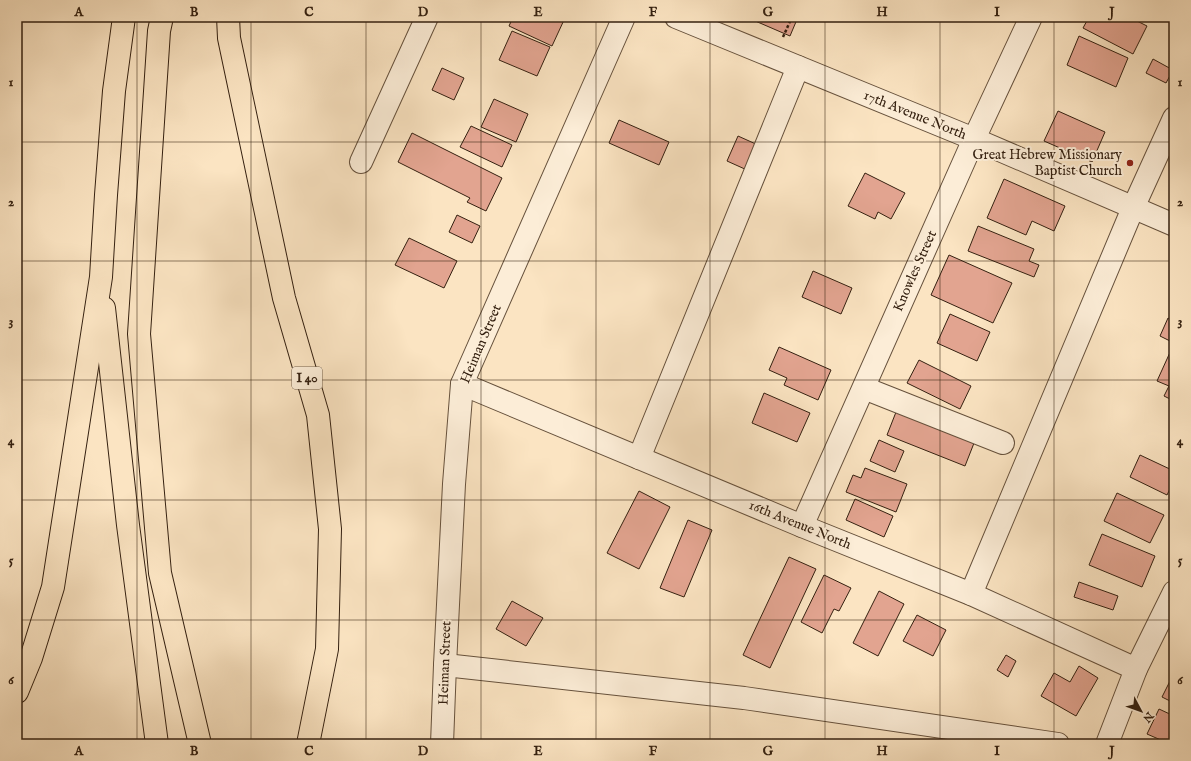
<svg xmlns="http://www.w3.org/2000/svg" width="1191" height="761" viewBox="0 0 1191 761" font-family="'IM FELL English',serif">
  <rect width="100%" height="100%" fill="#fbe4c2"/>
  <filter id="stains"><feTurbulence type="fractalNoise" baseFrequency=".005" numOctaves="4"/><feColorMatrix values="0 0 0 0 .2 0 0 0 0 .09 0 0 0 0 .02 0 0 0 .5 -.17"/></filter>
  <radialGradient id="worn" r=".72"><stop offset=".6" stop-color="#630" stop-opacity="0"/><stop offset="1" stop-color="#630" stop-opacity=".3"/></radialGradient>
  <g fill="#e2a490" stroke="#342010">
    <path d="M513,17H559L564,20L552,46L509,26Z"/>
    <path d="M746,17H798L790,36Z"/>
    <path d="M1089,17H1129L1147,26L1133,54L1083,28Z"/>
    <path d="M512,31L550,47L537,76L499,60Z"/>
    <path d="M1079,36L1128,58L1116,87L1067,65Z"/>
    <path d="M1153,59L1173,70L1166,83L1146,73Z"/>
    <path d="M442,68L464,78L454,100L432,90Z"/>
    <path d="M494,99L528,114L516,142L481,127Z"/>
    <path d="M1058,111L1105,132L1092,162L1044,141Z"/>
    <path d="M619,120L669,142L659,165L609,143Z"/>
    <path d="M471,126L512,145L502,167L460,147Z"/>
    <path d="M412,133L502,178L486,211L467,202L470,198L398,162Z"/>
    <path d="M738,136L758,145L747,170L727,161Z"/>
    <path d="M865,173L905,193L891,219L878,212L875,219L848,206Z"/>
    <path d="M1004,179L1065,206L1054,231L1032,221L1026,235L987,218Z"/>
    <path d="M457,215L480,226L472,243L449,232Z"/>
    <path d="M978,226L1034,249L1029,261L1039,265L1034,277L968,251Z"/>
    <path d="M409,238L457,261L444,288L395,265Z"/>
    <path d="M949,255L1012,283L993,323L931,295Z"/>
    <path d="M813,271L852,288L841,314L802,297Z"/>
    <path d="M950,314L990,332L977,361L937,343Z"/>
    <path d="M1168,318L1174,321V343L1160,336Z"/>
    <path d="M779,347L831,370L818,400L784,385L787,378L769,370Z"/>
    <path d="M1172,348H1174V401L1164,396L1169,386L1157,381Z"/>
    <path d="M919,360L971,386L960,409L907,383Z"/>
    <path d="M764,393L810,413L797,442L752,423Z"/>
    <path d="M898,407L976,438L965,466L887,435Z"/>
    <path d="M879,440L904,451L895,472L870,461Z"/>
    <path d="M1140,455L1174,471V481L1167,495L1130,477Z"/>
    <path d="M865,468L907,484L896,512L846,492L853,475L861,478Z"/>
    <path d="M639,491L670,507L639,569L607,553Z"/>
    <path d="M1117,493L1164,515L1150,543L1104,521Z"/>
    <path d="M855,499L893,516L884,537L846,520Z"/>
    <path d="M688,520L712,530L684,597L660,588Z"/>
    <path d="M1102,534L1155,556L1142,587L1089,565Z"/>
    <path d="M789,557L816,569L770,668L743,655Z"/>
    <path d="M824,575L851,588L839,611L834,609L822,633L801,622Z"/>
    <path d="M1079,582L1118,596L1113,610L1074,597Z"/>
    <path d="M879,591L904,604L878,656L853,643Z"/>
    <path d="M512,601L543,618L526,646L496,629Z"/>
    <path d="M917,615L946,630L933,656L903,641Z"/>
    <path d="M1006,655L1016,661L1008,677L997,670Z"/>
    <path d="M1079,666L1098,678L1076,716L1041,696L1054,673L1070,682Z"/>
    <path d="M1174,673V703L1162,697Z"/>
    <path d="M1159,709L1174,716V744H1170L1147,734Z"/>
  </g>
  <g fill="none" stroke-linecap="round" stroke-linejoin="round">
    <g stroke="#66513c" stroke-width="24">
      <g id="minor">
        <path d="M676,17L974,139L1174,225"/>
        <path d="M361,162L427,17"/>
        <path d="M462,384L802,526L971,594L1136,669"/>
        <path d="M864,388L1003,443"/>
        <path d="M639,458L798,67"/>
        <path d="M802,526L974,139L1031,17"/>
        <path d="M971,594L1133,208L1174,118"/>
        <path d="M445,665L744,698L1058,744"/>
        <path d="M442,744L445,665L454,484L462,384L624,17"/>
        <path d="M1107,744L1136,669L1174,592"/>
      </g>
    </g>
    <g stroke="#342010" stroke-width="24">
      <g id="highway">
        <path d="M162,17L159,31L139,334L160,573L200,744"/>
        <path d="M228,17L229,38L284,298L318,415L330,529L327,649L308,744"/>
        <path d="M104,308L128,525L157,744"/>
        <path d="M17,692L31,658L53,587L101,277L106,195L114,91L124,17"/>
      </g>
    </g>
    <path stroke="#342010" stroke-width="2.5" stroke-dasharray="3 2" stroke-linecap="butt" d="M783,37L792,17"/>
    <use href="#minor" stroke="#fcedd7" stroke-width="22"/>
    <use href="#highway" stroke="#fbe4c2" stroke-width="22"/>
  </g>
  <path fill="none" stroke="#342010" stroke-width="1" stroke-opacity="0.55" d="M137,17V744M251,17V744M366,17V744M481,17V744M596,17V744M710,17V744M825,17V744M940,17V744M1054,17V744M17,142H1174M17,261H1174M17,380H1174M17,500H1174M17,620H1174"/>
  <circle fill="#8f2418" stroke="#fcedd7" stroke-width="1.5" cx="1130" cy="163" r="4"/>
  <g text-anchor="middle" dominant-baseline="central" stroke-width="4" stroke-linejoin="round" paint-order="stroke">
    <rect fill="#fcedd7" stroke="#705e4c" stroke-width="1" x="292" y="367" width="30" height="22" rx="3"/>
    <g font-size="13" font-weight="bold" fill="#342010">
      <text x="307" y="378">I 40</text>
    </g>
    <g font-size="14" fill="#342010" stroke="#fcedd7">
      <text transform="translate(915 115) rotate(22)">17th Avenue North</text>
      <text transform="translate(915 271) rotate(-66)">Knowles Street</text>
      <text transform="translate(481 344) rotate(-67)">Heiman Street</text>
      <text transform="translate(800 525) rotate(22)">16th Avenue North</text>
      <text transform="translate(445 663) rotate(-88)">Heiman Street</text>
    </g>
    <g font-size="14" fill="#342010" stroke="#fcedd7" text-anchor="end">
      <text x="1122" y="155">Great Hebrew Missionary<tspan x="1122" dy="16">Baptist Church</tspan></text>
    </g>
  </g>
  <rect width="1191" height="761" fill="none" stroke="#fbe4c2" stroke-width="44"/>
  <g transform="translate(1141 711) rotate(131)" stroke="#fcedd7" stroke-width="3" paint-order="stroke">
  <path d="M0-3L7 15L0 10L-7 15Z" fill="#342010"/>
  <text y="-6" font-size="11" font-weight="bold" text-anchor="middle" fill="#342010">N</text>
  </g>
  <rect x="22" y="22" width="1147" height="717" fill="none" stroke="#342010" stroke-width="1.5"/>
  <g font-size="13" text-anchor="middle" font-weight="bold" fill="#342010">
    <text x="79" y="16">A</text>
    <text x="194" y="16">B</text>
    <text x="309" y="16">C</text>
    <text x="423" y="16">D</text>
    <text x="538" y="16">E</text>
    <text x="653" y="16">F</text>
    <text x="768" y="16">G</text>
    <text x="882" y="16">H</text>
    <text x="997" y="16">I</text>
    <text x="1112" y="16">J</text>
    <text x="11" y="86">1</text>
    <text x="1180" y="86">1</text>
    <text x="11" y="206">2</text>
    <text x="1180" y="206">2</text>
    <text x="11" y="325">3</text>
    <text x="1180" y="325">3</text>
    <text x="11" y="445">4</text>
    <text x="1180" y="445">4</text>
    <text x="11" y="564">5</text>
    <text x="1180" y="564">5</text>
    <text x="11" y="684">6</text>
    <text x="1180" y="684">6</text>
    <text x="79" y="755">A</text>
    <text x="194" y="755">B</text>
    <text x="309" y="755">C</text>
    <text x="423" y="755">D</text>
    <text x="538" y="755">E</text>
    <text x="653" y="755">F</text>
    <text x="768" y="755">G</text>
    <text x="882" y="755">H</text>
    <text x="997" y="755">I</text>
    <text x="1112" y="755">J</text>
  </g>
  <rect width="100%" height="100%" filter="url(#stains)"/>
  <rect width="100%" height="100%" fill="url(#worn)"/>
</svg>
